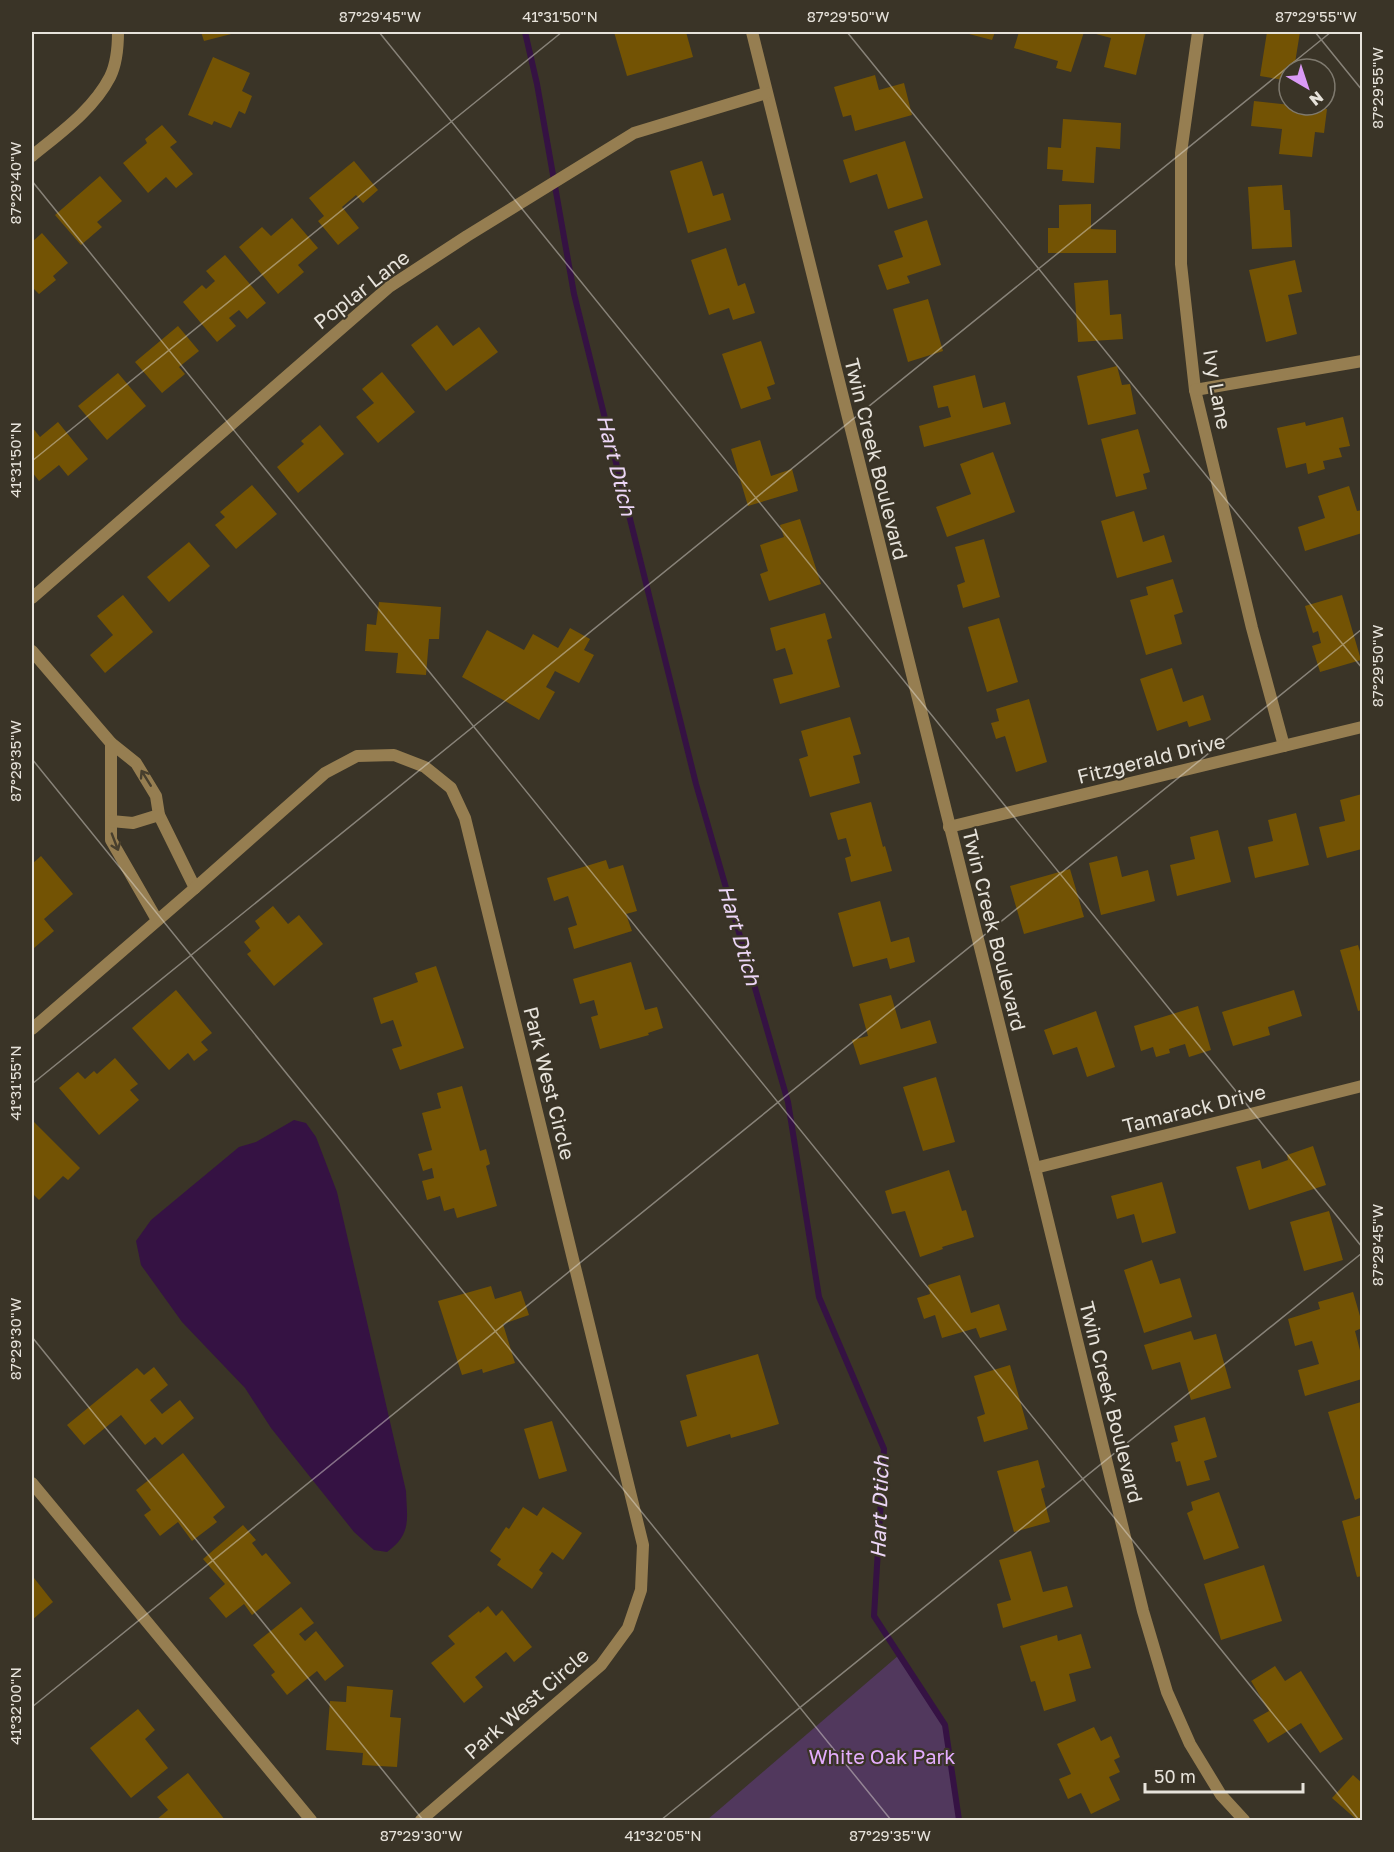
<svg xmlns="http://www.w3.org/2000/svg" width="1394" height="1852" viewBox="0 0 1394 1852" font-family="'Golos Text',sans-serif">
  <rect width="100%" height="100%" fill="#3a3427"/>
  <path fill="#51385d" d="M899,1655L945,1725L959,1820H707Z"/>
  <path fill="#351243" d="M294,1120L306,1123L316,1137L337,1192L406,1491C407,1519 412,1534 387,1552L374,1550L354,1532L271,1428L245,1388L182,1322L141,1265L136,1241L151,1220L239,1147L256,1142Z"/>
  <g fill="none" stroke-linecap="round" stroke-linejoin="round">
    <path stroke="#351243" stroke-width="6" d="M525,32L537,84L574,294L696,784L788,1102L819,1297L884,1449L874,1616L945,1725L959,1820"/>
  </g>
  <g fill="#735304">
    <path d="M201,32H239L204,41Z"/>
    <path d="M614,32H686L693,57L627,76Z"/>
    <path d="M970,32H995L992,40L969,34Z"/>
    <path d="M1019,32H1084L1071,72L1056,68L1058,61L1014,48Z"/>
    <path d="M1097,32H1146L1136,75L1104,67L1111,38L1096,34Z"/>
    <path d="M1267,32H1300L1294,69H1289V81L1260,76Z"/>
    <path d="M213,57L250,73L242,91L252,96L245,114L239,111L231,128L214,121L212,125L188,115Z"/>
    <path d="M875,75L879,90L904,83L912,115L855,131L851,115L843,117L834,87Z"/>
    <path d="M1254,101L1327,109L1324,133L1315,132L1312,157L1279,154L1282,129L1251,126Z"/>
    <path d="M1063,119L1121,123L1120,149L1096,147L1094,183L1062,181L1063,170L1047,169L1048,147L1061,148Z"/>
    <path d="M162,125L177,142L170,147L193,174L176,188L166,177L148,193L123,163L147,143L145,139Z"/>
    <path d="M905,141L923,198L888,209L877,174L850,183L843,160Z"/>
    <path d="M354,161L378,190L363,203L356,195L342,207L359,228L338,245L318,221L324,216L309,198Z"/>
    <path d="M702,161L713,196L723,193L731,220L688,233L670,171Z"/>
    <path d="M100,176L122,201L97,222L102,227L81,245L55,215Z"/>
    <path d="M1282,185L1284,210H1290L1292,247L1252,249L1248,187Z"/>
    <path d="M1091,204V229L1116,230V253H1048V228H1059V205Z"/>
    <path d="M292,218L318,248L298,265L304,272L278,294L239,247L262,227L271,236Z"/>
    <path d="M927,220L941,265L907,276L910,283L887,290L878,265L903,257L894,231Z"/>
    <path d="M42,233L68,263L53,276L56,280L39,294L34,289L32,291V242Z"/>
    <path d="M726,248L738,286L745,283L755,313L733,320L729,308L709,315L691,260Z"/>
    <path d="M225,255L266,303L247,319L239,310L229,318L236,326L217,342L183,302L202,285L206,289L215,281L206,271Z"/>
    <path d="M1295,260L1302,292L1288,295L1297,334L1266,342L1249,270Z"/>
    <path d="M1108,280L1110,315L1121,314L1123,339L1078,342L1074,283Z"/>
    <path d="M928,299L943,351L908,362L893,309Z"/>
    <path d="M437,325L453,346L479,327L498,352L446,391L411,345Z"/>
    <path d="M178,326L199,351L179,367L185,374L162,393L135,362Z"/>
    <path d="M761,341L775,384L767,387L771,399L741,409L722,354Z"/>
    <path d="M1117,366L1122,385L1130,384L1136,414L1088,425L1077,376Z"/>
    <path d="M382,372L415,412L378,443L356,417L374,403L362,389Z"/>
    <path d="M118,373L146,406L107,440L78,406Z"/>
    <path d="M975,375L983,408L1005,402L1011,424L924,447L919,426L951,417L948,406L938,408L933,386Z"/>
    <path d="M1343,417L1350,446L1339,448L1342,457L1323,461L1325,469L1308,474L1306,463L1286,468L1277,428L1305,422L1306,426Z"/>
    <path d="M58,422L88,459L68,476L59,465L39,481L32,472V427L40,437Z"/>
    <path d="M320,425L344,454L298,493L277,467L304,444L301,441Z"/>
    <path d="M1138,429L1150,472L1143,474L1147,489L1116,497L1101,439Z"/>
    <path d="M760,440L771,476L792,469L798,491L748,506L731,449Z"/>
    <path d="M993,452L1015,512L947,537L936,507L971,494L960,464Z"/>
    <path d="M252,485L277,514L236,549L215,525L225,517L220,512Z"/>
    <path d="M1349,486L1357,511L1362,510V533L1305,551L1298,527L1325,518L1318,496Z"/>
    <path d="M1134,511L1143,542L1164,535L1172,562L1117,578L1101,521Z"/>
    <path d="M800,519L821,584L769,601L760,574L768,571L760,545L784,537L780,525Z"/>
    <path d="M984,539L1000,597L963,608L957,585L965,582L955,547Z"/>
    <path d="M189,542L210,566L169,602L147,577Z"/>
    <path d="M1173,579L1183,612L1174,615L1182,644L1146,655L1130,600L1148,595L1146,587Z"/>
    <path d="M123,595L153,632L105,673L90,655L113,635L97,616Z"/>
    <path d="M1342,595L1361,660L1320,672L1312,646L1321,643L1318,631L1313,633L1305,606Z"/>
    <path d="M379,602L441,607L439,639H429L426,675L396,673L398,653L365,651L367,624L376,625Z"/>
    <path d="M825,613L832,638L827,640L840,687L780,704L773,679L793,674L785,648L776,651L770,628Z"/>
    <path d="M999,618L1018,682L987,692L968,627Z"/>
    <path d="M570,628L590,639L584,650L594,655L579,683L555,671L546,687L555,692L539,720L462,677L487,630L524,650L533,634L558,648Z"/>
    <path d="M1172,668L1183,702L1203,695L1211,720L1189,727L1187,721L1157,731L1140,679Z"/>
    <path d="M1029,699L1047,762L1016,772L1005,736L996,739L991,723L999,721L996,709Z"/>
    <path d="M850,717L861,754L853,756L860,783L810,797L799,759L808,756L801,731Z"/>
    <path d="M1362,794V849L1327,858L1319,827L1345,821L1340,800Z"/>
    <path d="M871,802L883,847L885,846L892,871L851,882L845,858L851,856L846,838L838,840L830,813Z"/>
    <path d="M1296,813L1309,865L1255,878L1248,847L1273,841L1268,820Z"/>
    <path d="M1218,830L1231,882L1177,896L1170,865L1195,859L1190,837Z"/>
    <path d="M41,856L73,894L44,919L54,931L34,948L32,945V864Z"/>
    <path d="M1117,856L1122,877L1148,870L1155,901L1101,915L1089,863Z"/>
    <path d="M606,860L609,869L623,865L637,911L626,914L632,931L574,949L568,928L577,925L568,896L554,901L547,878Z"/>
    <path d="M1070,869L1084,917L1024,934L1010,886Z"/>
    <path d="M880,901L891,942L909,937L915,962L890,969L887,958L853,967L838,913Z"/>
    <path d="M273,906L288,924L299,915L323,944L274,986L247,954L251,951L244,942L260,928L255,921Z"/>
    <path d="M1358,945L1362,958V1010L1358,1011L1340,950Z"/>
    <path d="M631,962L645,1010L657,1007L663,1028L648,1033L649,1035L600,1049L591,1017L598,1015L594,1000L580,1004L573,979Z"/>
    <path d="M436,966L464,1048L400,1070L392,1049L402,1046L393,1020L381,1024L373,998L418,982L415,973Z"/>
    <path d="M176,990L212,1033L201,1042L208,1050L194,1061L188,1053L169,1070L132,1028Z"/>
    <path d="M1294,990L1302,1016L1268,1027L1270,1035L1233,1046L1222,1012Z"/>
    <path d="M891,995L901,1029L930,1020L937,1043L860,1065L852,1040L868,1036L859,1004Z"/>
    <path d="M1198,1006L1211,1050L1189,1057L1185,1044L1169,1049L1170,1053L1156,1057L1153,1047L1141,1051L1134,1026Z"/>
    <path d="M1096,1011L1115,1067L1087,1077L1077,1047L1053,1055L1044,1030Z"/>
    <path d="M115,1058L138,1084L130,1090L139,1100L99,1135L59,1088L78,1072L85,1079L94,1071L97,1074Z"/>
    <path d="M936,1077L955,1142L923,1151L903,1087Z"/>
    <path d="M462,1086L480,1151L486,1149L490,1164L486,1166L497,1206L457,1218L454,1208L444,1211L440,1196L427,1200L422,1181L434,1178L432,1168L423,1171L418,1154L432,1150L422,1113L441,1108L437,1093Z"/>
    <path d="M32,1120L80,1168L68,1180L63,1176L39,1200L34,1195L32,1197Z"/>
    <path d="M1313,1146L1326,1185L1249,1210L1236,1167L1260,1160L1262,1169L1288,1160L1287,1155Z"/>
    <path d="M949,1170L962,1211L966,1210L974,1237L942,1247L943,1249L920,1257L905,1211L892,1214L885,1191Z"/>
    <path d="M1162,1182L1176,1233L1142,1243L1134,1214L1117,1219L1111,1196Z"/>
    <path d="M1329,1211L1343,1260L1304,1271L1290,1222Z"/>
    <path d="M1152,1260L1160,1284L1180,1278L1192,1317L1144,1333L1124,1270Z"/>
    <path d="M960,1275L971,1313L999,1304L1007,1330L980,1338L976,1328L942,1338L935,1315L924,1319L917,1298L930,1294L928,1285Z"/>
    <path d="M491,1286L495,1299L521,1291L529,1315L503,1324L515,1363L483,1373L482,1369L462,1375L438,1301Z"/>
    <path d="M1353,1292L1362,1323V1328L1355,1331L1362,1358V1379L1305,1396L1298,1370L1319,1364L1312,1341L1295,1346L1288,1319L1320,1309L1318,1302Z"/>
    <path d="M1191,1331L1194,1340L1216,1334L1231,1388L1191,1400L1180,1362L1152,1370L1144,1345Z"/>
    <path d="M758,1354L779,1424L731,1438L730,1434L687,1447L680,1421L697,1416L686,1375Z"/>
    <path d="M1010,1365L1028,1429L984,1442L977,1417L985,1414L974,1376Z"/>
    <path d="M154,1367L168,1385L150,1400L162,1414L180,1400L194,1418L162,1445L155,1437L145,1445L121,1415L84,1445L67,1425L137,1368L144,1375Z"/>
    <path d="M1361,1402L1362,1408V1497L1355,1500L1328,1412Z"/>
    <path d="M1205,1417L1217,1457L1204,1461L1210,1480L1187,1486L1180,1461L1176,1462L1171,1443L1178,1441L1174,1426Z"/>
    <path d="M552,1421L567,1471L539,1479L524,1429Z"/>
    <path d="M183,1453L225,1507L213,1517L217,1522L192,1541L178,1522L160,1536L144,1515L151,1510L136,1490Z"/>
    <path d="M1038,1460L1045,1487L1041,1489L1050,1522L1014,1532L997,1471Z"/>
    <path d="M1219,1492L1239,1548L1204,1560L1187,1513L1193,1510L1191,1502Z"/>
    <path d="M523,1507L537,1516L543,1507L582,1533L563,1560L552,1552L539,1570L543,1573L532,1589L497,1565L501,1559L490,1551L506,1527L509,1529Z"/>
    <path d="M1362,1515V1576L1357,1577L1342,1521Z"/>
    <path d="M243,1525L256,1540L252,1543L262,1556L266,1553L291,1583L252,1615L244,1604L226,1618L209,1598L225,1584L203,1559Z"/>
    <path d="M1031,1551L1043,1592L1067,1586L1073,1607L1003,1628L997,1604L1011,1600L999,1560Z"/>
    <path d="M1264,1565L1282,1621L1221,1640L1204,1584Z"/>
    <path d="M34,1578L53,1602L32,1620V1581Z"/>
    <path d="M488,1606L496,1616L502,1610L532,1647L514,1662L506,1652L475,1677L483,1687L464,1703L431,1663L455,1644L448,1636L479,1611L480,1613Z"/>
    <path d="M301,1607L314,1623L299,1634L305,1641L316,1631L344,1666L325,1681L317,1671L287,1695L271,1675L275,1672L253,1645Z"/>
    <path d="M1081,1634L1091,1668L1069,1674L1076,1701L1044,1711L1035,1681L1031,1682L1020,1646L1057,1635L1058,1641Z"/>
    <path d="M1275,1666L1285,1681L1301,1671L1343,1739L1320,1753L1301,1723L1268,1743L1253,1720L1269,1711L1251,1681Z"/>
    <path d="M347,1686L393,1690L390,1717L401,1718L397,1767L362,1765L363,1753L326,1750L330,1701L346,1702Z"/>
    <path d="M138,1709L155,1730L145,1739L168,1768L131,1798L90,1748Z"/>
    <path d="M1094,1727L1101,1741L1111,1736L1120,1757L1114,1760L1120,1772L1109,1777L1120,1800L1091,1814L1081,1793L1068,1799L1059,1779L1071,1774L1057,1744Z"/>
    <path d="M188,1773L225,1820H156L168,1810L157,1797Z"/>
    <path d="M1353,1775L1362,1783V1820H1357L1332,1798Z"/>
  </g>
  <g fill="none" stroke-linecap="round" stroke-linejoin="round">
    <g stroke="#967e51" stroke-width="12">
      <path d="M752,32L1035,1168L1143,1611L1167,1692L1190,1744L1221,1795L1244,1820"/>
      <path d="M1198,32L1181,153V264L1195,390L1252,628L1284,746"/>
      <path d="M32,156C60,133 93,110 110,77C117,63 118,47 118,32"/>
      <path d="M1195,390L1362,361"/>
      <path d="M32,598L389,287L467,236L634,133L766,93"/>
      <path d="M32,651L111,743L136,763L156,796L159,815L195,888"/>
      <path d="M111,743V840L157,920"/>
      <path d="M111,821L133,823L159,815"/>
      <path d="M949,827L1362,727"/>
      <path d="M32,1029L195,888L325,773L357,756L394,755L425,767L451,788L465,818L643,1545L641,1590L628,1628L601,1665L421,1820"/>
      <path d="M1035,1168L1362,1086"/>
      <path d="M32,1483L311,1820"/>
    </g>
  </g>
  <defs><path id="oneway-shaft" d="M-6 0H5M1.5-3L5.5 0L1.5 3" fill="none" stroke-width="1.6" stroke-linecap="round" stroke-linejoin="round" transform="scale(1.5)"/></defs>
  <g stroke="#483f2d">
    <use href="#oneway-shaft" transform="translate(146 778) rotate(-122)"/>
    <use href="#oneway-shaft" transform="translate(115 842) rotate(69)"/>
  </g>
  <path fill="none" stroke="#e7e3db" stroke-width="1.5" stroke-opacity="0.45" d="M379,32L1362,1247M847,32L1362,668M1315,32L1362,90M32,181L1359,1820M32,461L562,32M32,759L891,1820M32,1084L1331,32M32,1337L423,1820M32,1707L1362,629M661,1820L1362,1253"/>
  <g text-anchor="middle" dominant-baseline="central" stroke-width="4.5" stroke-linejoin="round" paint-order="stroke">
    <g font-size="20" fill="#e7e3db" stroke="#3a3427">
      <text transform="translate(361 289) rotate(-38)">Poplar Lane</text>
      <text transform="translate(1218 389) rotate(80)">Ivy Lane</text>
      <text transform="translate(877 459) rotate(76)">Twin Creek Boulevard</text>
      <text transform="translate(1151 758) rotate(-14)">Fitzgerald Drive</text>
      <text transform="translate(995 930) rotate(76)">Twin Creek Boulevard</text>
      <text transform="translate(550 1083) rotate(76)">Park West Circle</text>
      <text transform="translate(1194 1108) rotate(-14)">Tamarack Drive</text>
      <text transform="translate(1112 1402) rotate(76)">Twin Creek Boulevard</text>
      <text transform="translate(526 1703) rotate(-41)">Park West Circle</text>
    </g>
    <g font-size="20" fill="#e4adfd" stroke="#3a3427">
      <text x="882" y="1756">White Oak Park</text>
    </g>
    <g font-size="21" font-style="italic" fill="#ecd6f6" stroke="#3a3427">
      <text transform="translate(617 465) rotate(76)">Hart Dtich</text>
      <text transform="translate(740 935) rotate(74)">Hart Dtich</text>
      <text transform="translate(879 1507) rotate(-88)">Hart Dtich</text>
    </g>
  </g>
  <rect width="1394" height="1852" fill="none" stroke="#3a3427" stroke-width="66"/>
  <g transform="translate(1307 87) rotate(141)"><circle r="28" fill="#3a3427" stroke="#7f7a6f" stroke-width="1.5"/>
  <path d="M0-4.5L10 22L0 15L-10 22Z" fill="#da9af6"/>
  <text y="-9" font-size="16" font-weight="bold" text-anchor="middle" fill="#e7e3db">N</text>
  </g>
  <path d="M1145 1783v9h158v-9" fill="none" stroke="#e7e3db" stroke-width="3"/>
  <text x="1154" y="1783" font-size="18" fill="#e7e3db" stroke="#3a3427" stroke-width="4.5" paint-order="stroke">50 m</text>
  <rect x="33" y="33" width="1328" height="1786" fill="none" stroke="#e7e3db" stroke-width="2"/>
  <g font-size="15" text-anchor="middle" fill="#e7e3db">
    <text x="380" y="22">87°29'45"W</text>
    <text x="560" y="22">41°31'50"N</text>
    <text x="848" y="22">87°29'50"W</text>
    <text x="1316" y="22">87°29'55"W</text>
    <text transform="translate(1378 88) rotate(-90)" y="5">87°29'55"W</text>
    <text transform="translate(16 183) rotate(-90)" y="5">87°29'40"W</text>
    <text transform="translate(16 460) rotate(-90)" y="5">41°31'50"N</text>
    <text transform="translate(1378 666) rotate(-90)" y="5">87°29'50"W</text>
    <text transform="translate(16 761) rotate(-90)" y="5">87°29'35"W</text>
    <text transform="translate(16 1083) rotate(-90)" y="5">41°31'55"N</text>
    <text transform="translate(1378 1245) rotate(-90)" y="5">87°29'45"W</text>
    <text transform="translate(16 1339) rotate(-90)" y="5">87°29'30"W</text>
    <text transform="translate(16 1706) rotate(-90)" y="5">41°32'00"N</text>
    <text x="421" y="1841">87°29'30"W</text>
    <text x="663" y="1841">41°32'05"N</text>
    <text x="890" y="1841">87°29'35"W</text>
  </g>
</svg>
